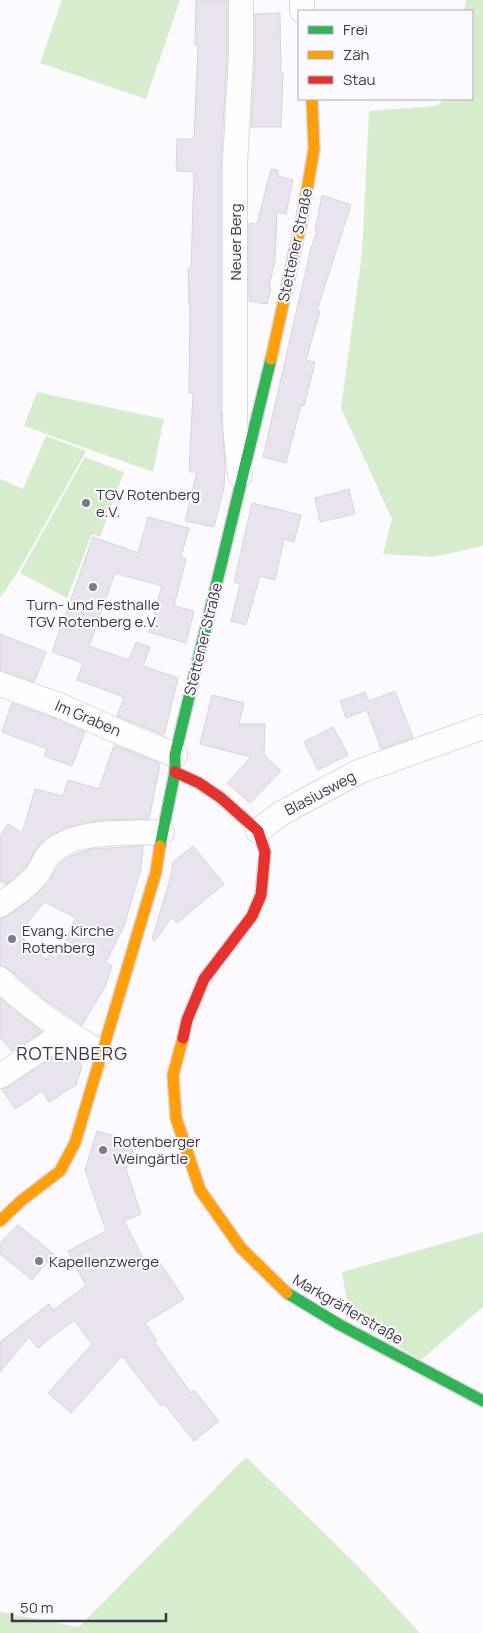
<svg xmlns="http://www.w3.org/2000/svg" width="483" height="1633" viewBox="0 0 483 1633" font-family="Manrope,sans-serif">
  <rect width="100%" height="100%" fill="#fcfafe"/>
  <g fill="#d6edcd">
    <path d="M62,0H180L146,99L40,63Z"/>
    <path d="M466,0H483V546L433,557L383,554L392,519L341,408L362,253L369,111L436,106L445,99H472V11H464Z"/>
    <path d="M37,392L164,419L153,472L24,426Z"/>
    <path d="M46,436L86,451L18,572L0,598V480L1,479L23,489Z"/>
    <path d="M85,457L124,472L100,537L92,534L67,598L20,573Z"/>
    <path d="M483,1232V1307L421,1360L350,1318L342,1272Z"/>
    <path d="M246,1457L357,1565L420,1633H0V1612L79,1627Z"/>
  </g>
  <g fill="#e9e3ee" stroke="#d8d4db" fill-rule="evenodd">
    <path d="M196,0H227V56L221,163V410L225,464L224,487L214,527L185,521L197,472H189L193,393H189L190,306H189L188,268H191L194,172L176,171L177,139H194L198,45H195Z"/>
    <path d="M280,13L281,73H283L281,127H251L255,57V14Z"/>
    <path d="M271,169L278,170V176L293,180L286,214L277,212L275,260L269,287L271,288L267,304L249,301V223L257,224Z"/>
    <path d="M322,195L351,205L317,310L320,311L306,360L315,362L304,406L301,405L286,463L263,457L311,248L317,232L315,231Z"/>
    <path d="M349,489L355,514L320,522L315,498Z"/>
    <path d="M252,503L301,515L294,542L284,539L275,580L260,576L246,625L231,621L240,584L234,582Z"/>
    <path d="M148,517L189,528L181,557L186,559L174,606L194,611L186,643L149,632L162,586L115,573L89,646L129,660L136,642L150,647L143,666L178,678L164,735L117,716L124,697L77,680L83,663L52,652L93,537L138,553Z"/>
    <path d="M0,634L46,652L34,682L0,671Z"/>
    <path d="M395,691L413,738L381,749L367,710L346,718L340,701L365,692L369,701Z"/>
    <path d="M212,695L244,703L239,724H265L264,755L281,771L250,803L227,783L251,757L200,744Z"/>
    <path d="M12,703L56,719L85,732L72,766L44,756L47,749L2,732Z"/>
    <path d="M333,727L348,755L318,770L304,742Z"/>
    <path d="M114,745L159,763V770L149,819L102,820L69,827L53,834L40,844L27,865L12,880L6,884L0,881V836L8,824L22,833L35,789L63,796L68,780L99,789Z"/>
    <path d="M143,846L141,869L124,926L106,962L112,966L105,987L82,1025L44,999L9,969L0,966V919L8,916L34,897L49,882L59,864L68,857L91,849ZM44,902L76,918L57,959L50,954L46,960L19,934Z"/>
    <path d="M193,846L224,884L177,923L172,917L155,941L152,939L171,876L173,862Z"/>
    <path d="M0,998L42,1032L12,1051L0,1038Z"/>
    <path d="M67,1048L72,1051L82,1066L76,1085L49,1102L42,1091L15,1109L2,1089L8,1087Z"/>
    <path d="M97,1131L136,1142L126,1169L141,1214L124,1221L148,1268L159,1261L184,1299L145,1323L157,1341L155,1343L191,1393L194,1390L219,1421L194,1441L164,1404L161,1406L122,1356L71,1413L48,1393L92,1344L74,1320L38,1348L29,1337L0,1372V1342L49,1304L53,1310L86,1286L68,1251L106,1231L85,1170Z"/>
    <path d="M18,1225L54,1254L32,1280L0,1254V1243Z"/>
  </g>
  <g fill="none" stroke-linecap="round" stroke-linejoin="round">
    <g stroke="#dbd7de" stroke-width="26">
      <g id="street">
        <path d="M302,0V11"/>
        <path d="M240,475L235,426V163L241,56V0"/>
        <path d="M0,684L61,706L117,731L175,755"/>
        <path d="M258,831L280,814L358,772L483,727"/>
        <path d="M0,905C13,896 28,886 38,873C42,867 45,858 50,853C77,828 128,834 162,832"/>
        <path d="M0,979C30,1009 64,1031 101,1053"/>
        <path d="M0,1076L66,1032"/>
      </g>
    </g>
    <g stroke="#dbd7de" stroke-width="14">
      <g id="fast">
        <path d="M160,846L175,772V755L271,359"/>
        <path d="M287,1293L340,1325L483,1401"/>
      </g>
    </g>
    <g stroke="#dbd7de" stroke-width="14">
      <g id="slow">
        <path d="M271,359L302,219L314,149L312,99"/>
        <path d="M183,1038L173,1075L176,1118L200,1190L241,1248L287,1293"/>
        <path d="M0,1221L21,1201L60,1171L75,1143L156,872L160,846"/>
      </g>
    </g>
    <g stroke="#dbd7de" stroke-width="14">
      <path id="jam" d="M175,772L199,783L221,798L258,831L265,852L261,895L252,916L204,979L187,1020L183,1038"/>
    </g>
    <use href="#street" stroke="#fffeff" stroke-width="24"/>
    <use href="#fast" stroke="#30b455" stroke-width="11"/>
    <use href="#slow" stroke="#ff9f0a" stroke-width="11"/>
    <use href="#jam" stroke="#e5322d" stroke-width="11"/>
  </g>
  <g fill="#817b85" stroke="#fcf9ff" stroke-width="2">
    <circle cx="86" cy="503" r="5"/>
    <circle cx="93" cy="587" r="5"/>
    <circle cx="12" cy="939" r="5"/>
    <circle cx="103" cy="1150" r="5"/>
    <circle cx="39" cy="1261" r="5"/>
  </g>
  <g text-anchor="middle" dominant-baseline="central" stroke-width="4" stroke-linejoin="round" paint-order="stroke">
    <g font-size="15" fill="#3f3744" stroke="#fcf9ff">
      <text transform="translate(235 242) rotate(-90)">Neuer Berg</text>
      <text transform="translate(295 245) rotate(-78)">Stettener Straße</text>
      <text transform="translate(203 639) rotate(-76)">Stettener Straße</text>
      <text transform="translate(88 718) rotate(23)">Im Graben</text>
      <text transform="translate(320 793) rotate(-28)">Blasiusweg</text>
      <text transform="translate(348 1309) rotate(30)">Markgräflerstraße</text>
    </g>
    <g font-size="15" fill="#3f3744" stroke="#fcf9ff" text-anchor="start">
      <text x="96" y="494">TGV Rotenberg<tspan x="96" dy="17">e.V.</tspan></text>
      <text x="93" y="604" text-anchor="middle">Turn- und Festhalle<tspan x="93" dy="17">TGV Rotenberg e.V.</tspan></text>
      <text x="22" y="930">Evang. Kirche<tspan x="22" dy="17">Rotenberg</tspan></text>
      <text x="113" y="1141">Rotenberger<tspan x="113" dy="17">Weingärtle</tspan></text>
      <text x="49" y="1261">Kapellenzwerge</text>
    </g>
    <g font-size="18" letter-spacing="1" fill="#3f3744" stroke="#fcf9ff">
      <text x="72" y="1053">ROTENBERG</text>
    </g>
  </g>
  <rect x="298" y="10" width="175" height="90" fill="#fcf9ff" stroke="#b0abb4"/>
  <rect x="308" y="26" width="25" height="8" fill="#30b455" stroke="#b0abb4"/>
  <text x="343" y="35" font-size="15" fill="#3f3744">Frei</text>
  <rect x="308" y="51" width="25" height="8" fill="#ff9f0a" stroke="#b0abb4"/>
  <text x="343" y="60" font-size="15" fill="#3f3744">Zäh</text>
  <rect x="308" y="76" width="25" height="8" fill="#e5322d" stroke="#b0abb4"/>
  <text x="343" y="85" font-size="15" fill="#3f3744">Stau</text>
  <path d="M12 1613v8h154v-8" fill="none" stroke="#3f3744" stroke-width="2.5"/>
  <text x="20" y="1613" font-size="15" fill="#3f3744" stroke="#fcf9ff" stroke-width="4" paint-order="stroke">50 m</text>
</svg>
